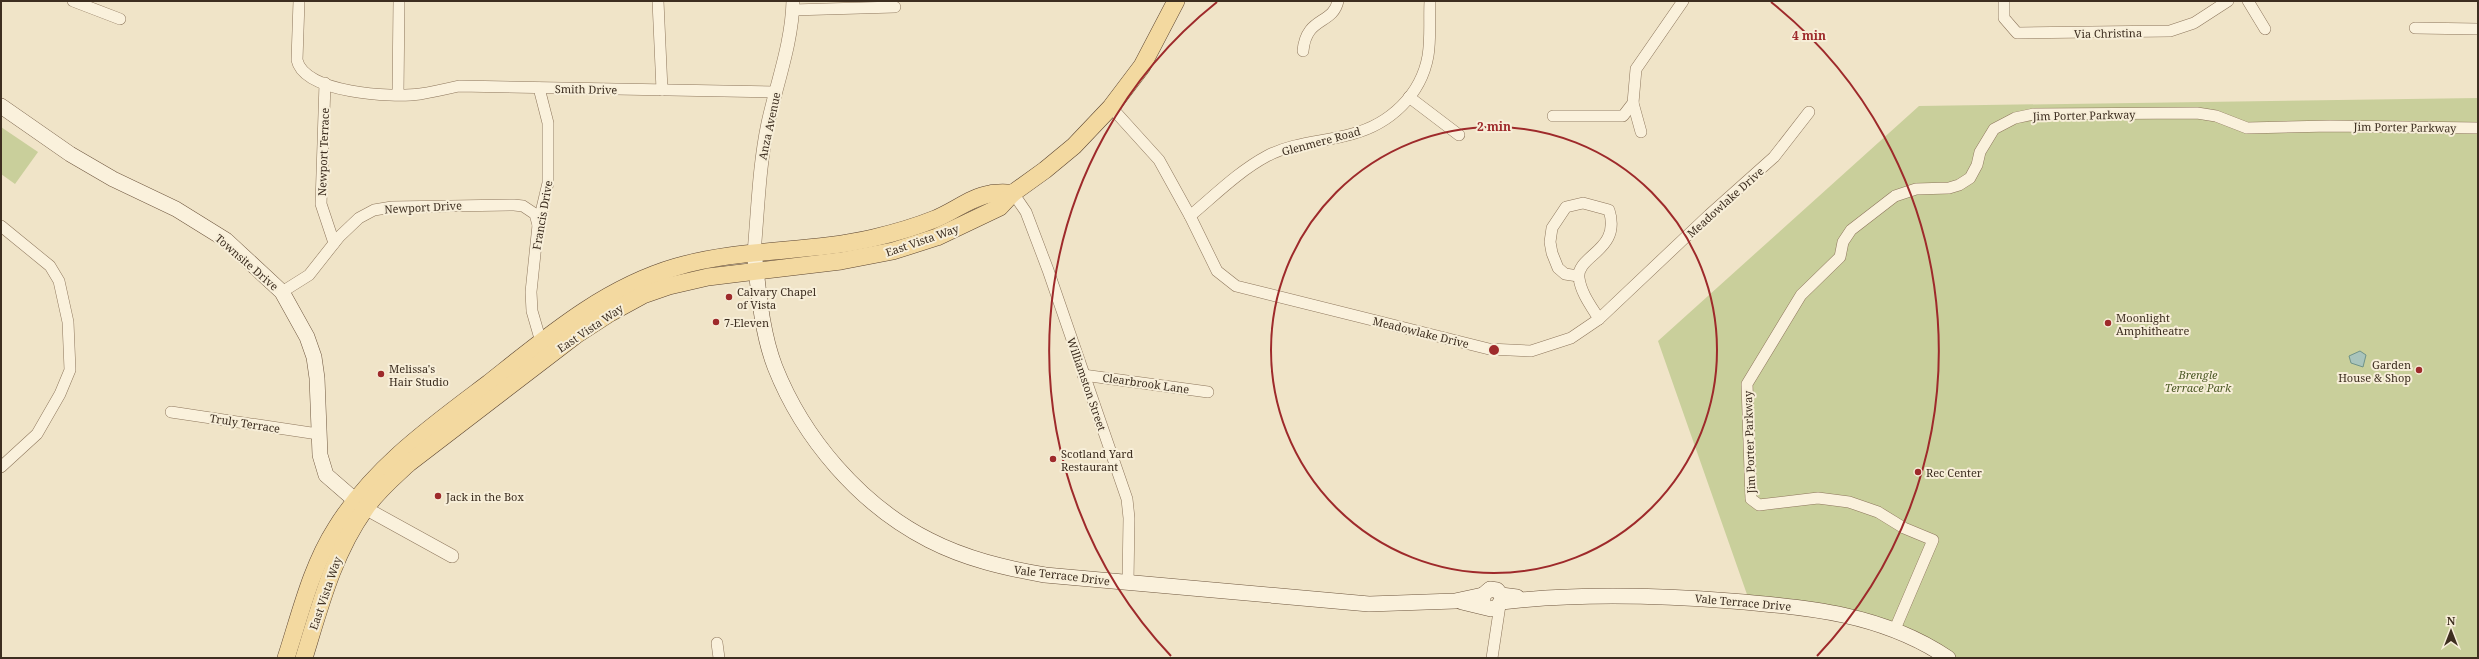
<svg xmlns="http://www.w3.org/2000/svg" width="2479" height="659" viewBox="0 0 2479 659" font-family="'Noto Serif',serif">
  <rect width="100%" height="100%" fill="#f0e4c8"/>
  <g fill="#c9cf9b">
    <path d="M2478,98V658H1950L1895,630L1750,603L1658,341L1919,106Z"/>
    <path d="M1,127L38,152L15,184L1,174Z"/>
  </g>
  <path fill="#a9c4bc" stroke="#6f938a" d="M2360,351L2366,355L2363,367L2351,363L2349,356Z"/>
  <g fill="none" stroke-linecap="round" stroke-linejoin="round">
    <g stroke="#8d765c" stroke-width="12">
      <g id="minor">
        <path d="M73,1L120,19"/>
        <path d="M299,1L297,60C304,93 392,98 420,94C433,92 446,89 459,86L776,92"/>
        <path d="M658,1L662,90"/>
        <path d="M2004,1V18L2017,33L2170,31L2194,23L2228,1"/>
        <path d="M2248,1L2265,29"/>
        <path d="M792,10L895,7"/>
        <path d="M2415,28L2478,29"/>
        <path d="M1303,51C1306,16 1333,25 1338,1"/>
        <path d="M325,83L321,204L334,243"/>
        <path d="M539,88L548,123V183L538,225L531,292L532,311L541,342"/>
        <path d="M398,94L399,1"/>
        <path d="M1409,97L1459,135"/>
        <path d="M1633,103L1641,132"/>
        <path d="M1111,107L1159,160L1190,216L1217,271L1236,286L1489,349L1531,351L1571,338L1599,319L1709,215L1774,157L1809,112"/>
        <path d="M1553,116H1623L1633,103L1636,69L1683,1"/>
        <path d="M1013,193L1026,212L1048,270L1127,499L1129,518L1128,582"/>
        <path d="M1190,216C1215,195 1239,171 1267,156C1294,142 1324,142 1352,134C1390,124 1421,95 1428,56C1431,38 1429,19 1430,1"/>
        <path d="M1,226L50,266L59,281L68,322L70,370L60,394L37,434L1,467"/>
        <path d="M1578,276L1565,274L1558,268L1552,253L1550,242L1552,228L1566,207L1583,203L1609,210C1622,251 1576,255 1579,278C1581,293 1591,306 1599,319"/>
        <path d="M282,292L309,275L339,237L359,218L374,210L392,207L514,205L523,206L535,214L538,225"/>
        <path d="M1083,375L1208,392"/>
        <path d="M171,412L318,434"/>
        <path d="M1895,629L1933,540L1904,528L1878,512L1849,502L1818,498L1759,505L1751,499L1747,384L1801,295L1840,257L1843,242L1851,230L1895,196L1916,189L1949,188L1959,185L1970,178L1977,165L1980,152L1994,129L2015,118L2034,114L2197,113L2216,116L2247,128L2330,126L2478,128"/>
        <path d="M717,643L719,658"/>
        <path d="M1492,658L1500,605"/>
      </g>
    </g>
    <g stroke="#8d765c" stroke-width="14">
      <g id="tertiary">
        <path d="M754,253C758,209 759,166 768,123C777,82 792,43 793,1"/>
        <path d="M365,508L452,556"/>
      </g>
    </g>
    <g stroke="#6f573f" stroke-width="16">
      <g id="secondary">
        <path d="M1,106L70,154L113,179L176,209L226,240L282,292L307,337L314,357L317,378L320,455L326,475L364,508"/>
        <path d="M755,260C759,295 762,333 775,367C803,438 860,505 929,540C966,559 1005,568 1045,575L1369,604L1455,601L1483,595"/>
        <path d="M1462,602L1491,609L1497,607L1501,602C1578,593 1655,595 1731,601C1808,607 1883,614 1948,658"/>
        <path d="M1483,604V595L1490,589L1497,590L1501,595L1517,597"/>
      </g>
    </g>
    <g stroke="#5b4430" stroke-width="18">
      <g id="primary">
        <path d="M286,658C300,615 311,567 336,528C374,467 432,426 489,383C547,337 604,288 676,267C740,248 809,253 873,238C894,233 915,227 935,219C953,212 971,197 990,194C997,192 1005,193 1013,193"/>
        <path d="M304,658C320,606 333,554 365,509C377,491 394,477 409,463L576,335L610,313L643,295L669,286L708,277L841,261L893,251L937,237L1000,207L1013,193L1045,170L1074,146L1111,107L1142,66L1176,1"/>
      </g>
    </g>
    <use href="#minor" stroke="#faf1dc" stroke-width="11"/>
    <use href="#tertiary" stroke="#faf1dc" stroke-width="13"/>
    <use href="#secondary" stroke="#faf1dc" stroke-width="15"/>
    <use href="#primary" stroke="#f3d9a0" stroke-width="17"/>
  </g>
  <g fill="none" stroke="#9e2a2b" stroke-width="2">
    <circle cx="1494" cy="350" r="223"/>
    <path d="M1171 656A445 445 0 0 1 1217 2M1771 2A445 445 0 0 1 1817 656"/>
  </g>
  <g fill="#9e2a2b" stroke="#f7eed8" stroke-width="1.5">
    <circle cx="729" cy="297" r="4"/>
    <circle cx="716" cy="322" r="4"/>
    <circle cx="2108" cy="323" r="4"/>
    <circle cx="2419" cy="370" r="4"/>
    <circle cx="381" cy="374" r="4"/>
    <circle cx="1053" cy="459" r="4"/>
    <circle cx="1918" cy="472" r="4"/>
    <circle cx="438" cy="496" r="4"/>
  </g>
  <g text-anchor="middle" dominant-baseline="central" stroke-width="4" stroke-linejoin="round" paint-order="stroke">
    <g font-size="11" fill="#3d2e20" stroke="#f7eed8">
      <text transform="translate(2108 33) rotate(-1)">Via Christina</text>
      <text transform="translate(586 89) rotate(1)">Smith Drive</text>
      <text transform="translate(2084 115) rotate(-1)">Jim Porter Parkway</text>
      <text transform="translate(769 126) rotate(-78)">Anza Avenue</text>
      <text transform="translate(2405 127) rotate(1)">Jim Porter Parkway</text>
      <text transform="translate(1321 141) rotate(-15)">Glenmere Road</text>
      <text transform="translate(323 152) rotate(-88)">Newport Terrace</text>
      <text transform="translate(1725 202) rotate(-42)">Meadowlake Drive</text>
      <text transform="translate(423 207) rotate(-3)">Newport Drive</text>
      <text transform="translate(542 215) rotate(-80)">Francis Drive</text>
      <text transform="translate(922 240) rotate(-19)">East Vista Way</text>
      <text transform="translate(247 262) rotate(41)">Townsite Drive</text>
      <text transform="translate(590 328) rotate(-34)">East Vista Way</text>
      <text transform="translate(1421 332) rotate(14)">Meadowlake Drive</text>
      <text transform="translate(1146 383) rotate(8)">Clearbrook Lane</text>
      <text transform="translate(1087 384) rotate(71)">Williamston Street</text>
      <text transform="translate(245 423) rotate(9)">Truly Terrace</text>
      <text transform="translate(1749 442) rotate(-92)">Jim Porter Parkway</text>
      <text transform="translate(1062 575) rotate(7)">Vale Terrace Drive</text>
      <text transform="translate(325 593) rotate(-71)">East Vista Way</text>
      <text transform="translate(1743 602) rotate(5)">Vale Terrace Drive</text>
    </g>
    <g font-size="11" fill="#3d2e20" stroke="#f7eed8" text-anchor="start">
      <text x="737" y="291">Calvary Chapel<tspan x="737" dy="13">of Vista</tspan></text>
      <text x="2116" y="317">Moonlight<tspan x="2116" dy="13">Amphitheatre</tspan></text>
      <text x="724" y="322">7-Eleven</text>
      <text x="2411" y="364" text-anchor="end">Garden<tspan x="2411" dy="13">House &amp; Shop</tspan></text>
      <text x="389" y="368">Melissa's<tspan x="389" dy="13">Hair Studio</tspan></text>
      <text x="1061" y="453">Scotland Yard<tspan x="1061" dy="13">Restaurant</tspan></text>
      <text x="1926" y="472">Rec Center</text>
      <text x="446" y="496">Jack in the Box</text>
    </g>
    <g font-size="11" font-style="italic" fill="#4d5a26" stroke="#f7eed8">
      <text x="2198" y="374">Brengle<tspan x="2198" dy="13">Terrace Park</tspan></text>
    </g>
  </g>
  <circle cx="1494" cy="350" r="6" fill="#9e2a2b" stroke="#f7eed8" stroke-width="2"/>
  <g font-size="12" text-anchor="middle" font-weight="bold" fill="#9e2a2b" stroke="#f7eed8" stroke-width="4" stroke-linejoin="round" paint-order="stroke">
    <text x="1809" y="40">4 min</text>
    <text x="1494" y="131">2 min</text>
  </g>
  <rect width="2479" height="659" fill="none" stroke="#3d2e20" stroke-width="4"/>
  <g transform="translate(2451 631)" stroke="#f7eed8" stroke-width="3" paint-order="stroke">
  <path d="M0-3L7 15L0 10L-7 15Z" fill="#3d2e20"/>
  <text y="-6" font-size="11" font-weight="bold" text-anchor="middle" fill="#3d2e20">N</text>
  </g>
</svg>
